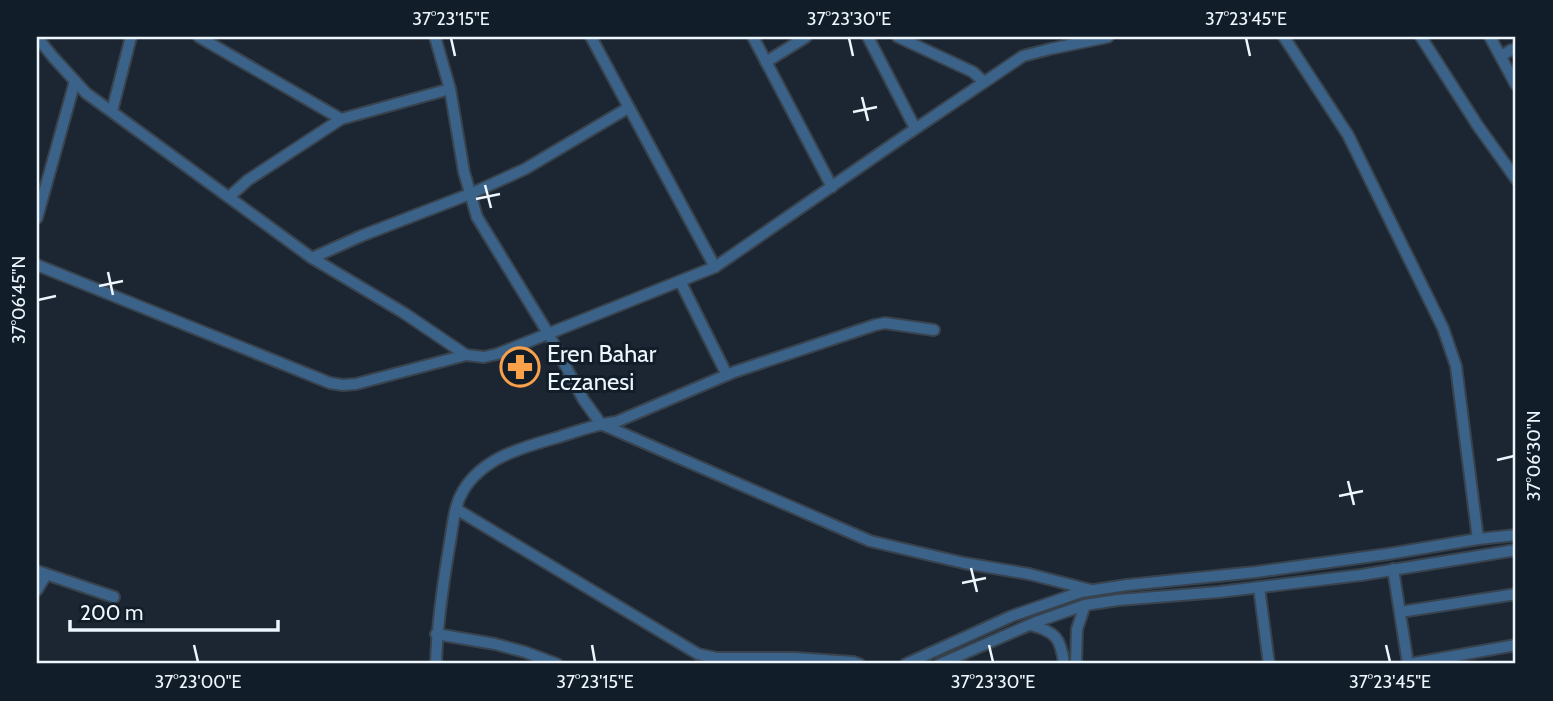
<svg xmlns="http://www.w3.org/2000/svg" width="1553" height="701" viewBox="0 0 1553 701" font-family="Cabin,sans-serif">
  <rect width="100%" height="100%" fill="#1b2632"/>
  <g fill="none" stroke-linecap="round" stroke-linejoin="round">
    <g stroke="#38434e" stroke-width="14">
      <g id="minor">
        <path d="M37,37L53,57L86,93L312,258L404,313L466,355L484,357L497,354L515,347L715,267L909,133L1023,56L1050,49L1108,37"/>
        <path d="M199,37L341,119L450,89"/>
        <path d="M435,37L450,89L464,172L477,217L548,333L583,399L601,424L870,541L964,563L1029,574L1091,590"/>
        <path d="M591,37L715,267"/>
        <path d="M753,37L832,187"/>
        <path d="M868,37L915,128"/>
        <path d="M898,37L973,72L984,82"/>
        <path d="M1284,37L1348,135L1443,328L1456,366L1478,539"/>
        <path d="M1421,37L1478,126L1516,179"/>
        <path d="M1490,37L1516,85"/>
        <path d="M1501,56L1511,50L1516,49"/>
        <path d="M766,62L806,37"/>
        <path d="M112,111L131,37"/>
        <path d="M229,197L248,180L341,119"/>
        <path d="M37,218L75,81"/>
        <path d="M312,258L361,236L470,194L525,169L628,108"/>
        <path d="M37,265L330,383L343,385L356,384L466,355"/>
        <path d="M680,281L727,375"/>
        <path d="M456,509L698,654L717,658H795L853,662L859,664"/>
        <path d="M1393,569L1408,664"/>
        <path d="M37,571L114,597"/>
        <path d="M1259,587L1269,664"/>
        <path d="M37,590L46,575"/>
        <path d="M1400,612L1516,594"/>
        <path d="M1030,625C1055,631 1061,638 1064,664"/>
        <path d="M436,634L495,644L525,652L557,664"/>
        <path d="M436,664C437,623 443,583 450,542C453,525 454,506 463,491C483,457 524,447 559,437C578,431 596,424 616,422L734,372L875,325L885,323L934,330"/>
        <path d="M906,664L1012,616L1081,592L1127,585L1256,572L1388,554L1478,539L1516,535"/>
        <path d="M940,664L1036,622L1085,605L1118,600L1219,592L1361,575L1516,550"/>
        <path d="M1076,664L1077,629L1085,605"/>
        <path d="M1409,664L1516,645"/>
      </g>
    </g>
    <use href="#minor" stroke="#3b6289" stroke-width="10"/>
  </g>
  <path fill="none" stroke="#edf5fd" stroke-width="2.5" d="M451,38L455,56M849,38L853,56M1246,38L1250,56M862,97L868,121M853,112L877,107M485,185L491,208M476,199L500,194M108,272L113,295M99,286L123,281M38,300L56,296M1497,460L1514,456M1348,481L1354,505M1339,496L1363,491M971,568L977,592M962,583L986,578M194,645L198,662M592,645L595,662M989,645L993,662M1386,645L1390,662"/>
  <defs>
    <g id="pharmacy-ring" transform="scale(2.0125)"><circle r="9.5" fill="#111d28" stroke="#f8a14a" stroke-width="1.5"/><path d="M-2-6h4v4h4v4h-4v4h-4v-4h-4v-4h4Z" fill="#f8a14a"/></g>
  </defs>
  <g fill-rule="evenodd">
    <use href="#pharmacy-ring" x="520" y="367"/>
  </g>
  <g text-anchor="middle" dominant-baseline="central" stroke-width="6" stroke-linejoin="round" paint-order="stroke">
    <g font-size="24" fill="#edf5fd" stroke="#111d28" text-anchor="start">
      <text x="547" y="353">Eren Bahar<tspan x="547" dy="28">Eczanesi</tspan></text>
    </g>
  </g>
  <rect width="1553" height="701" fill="none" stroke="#111d28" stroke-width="77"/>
  <path d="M70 620v10h208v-10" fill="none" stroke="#edf5fd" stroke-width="3.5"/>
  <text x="80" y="620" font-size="21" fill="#edf5fd" stroke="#111d28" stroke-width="5" paint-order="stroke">200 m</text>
  <rect x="38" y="38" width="1476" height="624" fill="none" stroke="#edf5fd" stroke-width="2.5"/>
  <g font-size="18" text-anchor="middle" fill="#edf5fd">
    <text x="451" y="25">37°23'15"E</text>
    <text x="849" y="25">37°23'30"E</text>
    <text x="1246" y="25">37°23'45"E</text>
    <text transform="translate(19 300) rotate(-90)" y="6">37°06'45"N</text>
    <text transform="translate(1534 456) rotate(-90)" y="6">37°06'30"N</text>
    <text x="198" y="688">37°23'00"E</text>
    <text x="595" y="688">37°23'15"E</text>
    <text x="993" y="688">37°23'30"E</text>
    <text x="1390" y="688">37°23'45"E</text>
  </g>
</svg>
